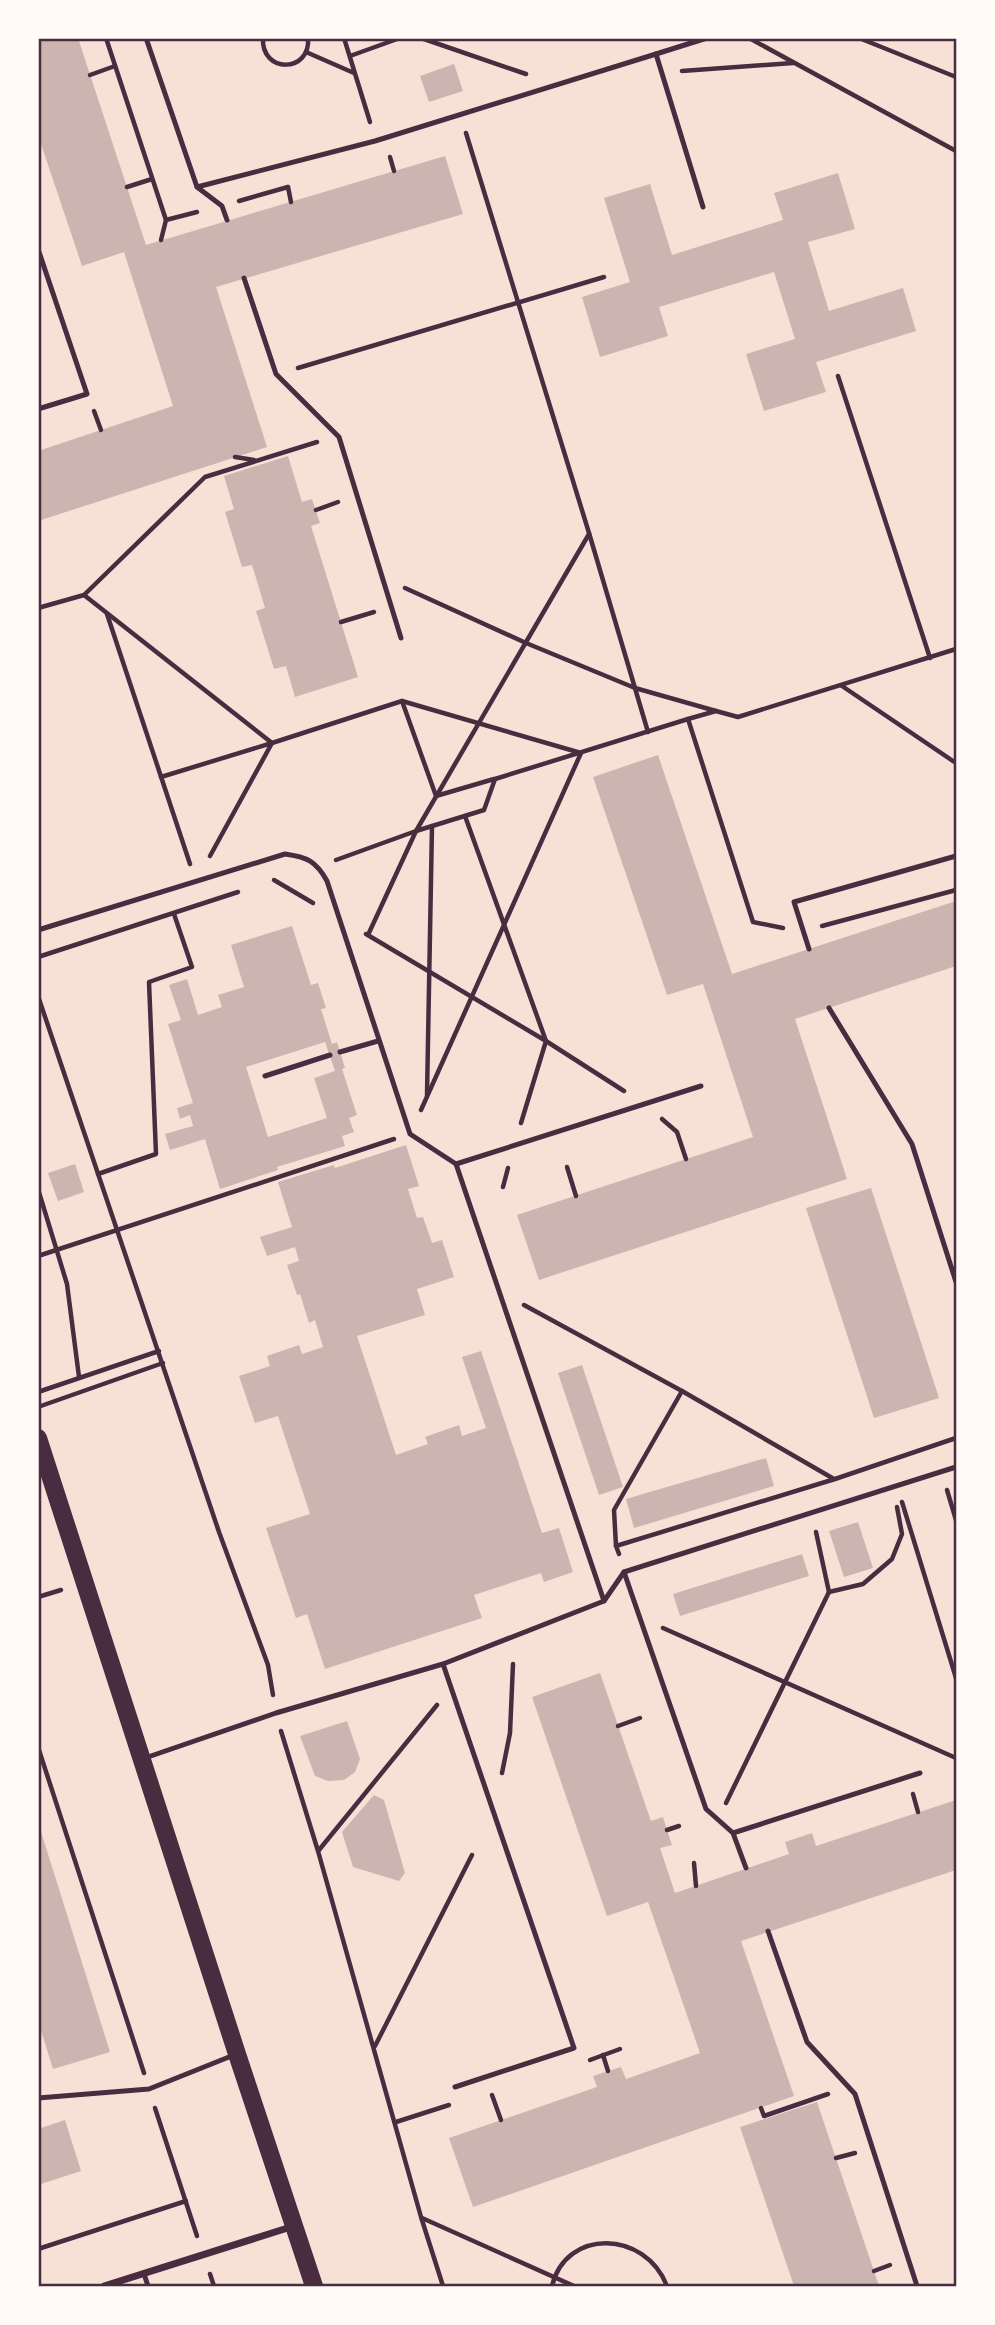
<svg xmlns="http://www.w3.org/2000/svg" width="995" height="2325" viewBox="0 0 995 2325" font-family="'Fira Sans',sans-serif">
  <rect width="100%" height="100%" fill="#f7e1d7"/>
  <g fill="#ccb4b1" fill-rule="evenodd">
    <path d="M38,38H78L146,245L445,156L463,214L216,287L267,447L38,521V451L173,406L124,252L82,266L38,135Z"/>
    <path d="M454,64L463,91L429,102L420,76Z"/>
    <path d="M838,173L855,229L808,242L829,311L903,288L916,331L816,362L826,392L764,411L746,354L795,339L774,272L659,307L668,336L600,357L582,297L630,282L604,198L650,184L672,255L783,220L774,193Z"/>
    <path d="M288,456L302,502L312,499L320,523L311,526L358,677L295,697L286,666L274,669L256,611L265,608L260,591L252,565L242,567L225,512L234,509L224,476Z"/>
    <path d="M658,755L732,974L956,901V966L795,1019L847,1179L539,1280L517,1215L753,1137L703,984L667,995L593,777Z"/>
    <path d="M292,926L311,985L318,983L326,1008L321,1009L332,1044L337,1042L345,1068L342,1069L357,1115L349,1118L354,1132L342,1136L345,1146L277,1167L278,1170L220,1189L205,1139L170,1150L165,1134L193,1126L190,1115L180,1119L177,1108L193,1103L168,1024L181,1020L169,985L187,979L198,1015L222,1007L218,995L244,987L231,945ZM325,1042L335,1071L314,1078L327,1118L268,1137L246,1067Z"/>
    <path d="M406,1145L419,1186L408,1189L417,1218L423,1217L432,1243L442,1240L454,1277L417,1289L425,1315L357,1336L396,1455L428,1444L425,1437L459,1425L462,1436L486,1428L462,1357L481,1351L542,1533L559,1528L573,1572L544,1582L541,1573L474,1595L482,1618L325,1669L307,1614L296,1618L266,1528L310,1514L278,1416L255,1423L239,1376L270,1366L267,1356L299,1345L302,1354L323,1347L315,1320L309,1323L300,1294L297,1295L287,1265L299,1261L295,1247L267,1256L260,1237L292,1227L278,1182L334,1165L335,1168Z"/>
    <path d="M75,1164L84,1192L58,1201L48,1173Z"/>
    <path d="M871,1188L939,1398L874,1418L806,1208Z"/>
    <path d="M582,1365L623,1487L599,1495L558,1373Z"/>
    <path d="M766,1458L774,1486L634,1528L626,1499Z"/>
    <path d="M858,1522L873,1568L844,1577L829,1531Z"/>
    <path d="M802,1554L809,1576L680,1616L673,1594Z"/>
    <path d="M600,1673L651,1821L663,1817L667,1830L672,1845L660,1848L675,1893L789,1854L785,1842L812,1833L816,1846L956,1800V1870L741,1941L794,2096L473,2207L449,2138L597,2087L593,2076L608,2071L621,2067L626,2079L700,2053L648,1902L607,1916L532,1697Z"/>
    <path d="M347,1721L360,1759L355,1772L344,1780L328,1781L315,1776L300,1736Z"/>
    <path d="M374,1795L384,1800L405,1873L399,1881L353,1867L342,1832Z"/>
    <path d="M38,1822L110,2052L53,2069L38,2021Z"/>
    <path d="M817,2102L879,2286H794L740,2127Z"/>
    <path d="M65,2120L81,2171L38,2185V2129Z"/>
  </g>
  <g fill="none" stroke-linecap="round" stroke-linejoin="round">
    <g stroke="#4a2c40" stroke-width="4.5">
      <path d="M106,38L166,220L197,212"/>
      <path d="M263,38C261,74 311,73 308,38"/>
      <path d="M344,38L370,122"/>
      <path d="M421,38L526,74"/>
      <path d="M749,38L956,151"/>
      <path d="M859,38L956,77"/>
      <path d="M306,52L354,73"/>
      <path d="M350,56L400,38"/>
      <path d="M682,71L793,63"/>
      <path d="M90,75L115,66"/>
      <path d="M466,133L589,533L648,732"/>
      <path d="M390,157L394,171"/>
      <path d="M127,187L152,179"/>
      <path d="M288,187L291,202"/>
      <path d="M239,201L288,187"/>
      <path d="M161,240L166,220"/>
      <path d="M298,368L604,277"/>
      <path d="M838,376L930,658"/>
      <path d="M94,411L101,430"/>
      <path d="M235,457L254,460"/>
      <path d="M316,510L338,502"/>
      <path d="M405,588L526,643L635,688L716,711"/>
      <path d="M84,595L205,477L317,442"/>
      <path d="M38,608L84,595L272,743L402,701L581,753L421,1110"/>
      <path d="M107,614L190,864"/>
      <path d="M341,622L374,612"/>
      <path d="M842,686L956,763"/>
      <path d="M402,701L436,796L494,779"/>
      <path d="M688,719L716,711L738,717L956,649"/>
      <path d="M161,777L272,743L210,856"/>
      <path d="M465,816L546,1041L624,1091"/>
      <path d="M336,860L416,831L484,810L495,779L688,719L753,922L783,928"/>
      <path d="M274,880L313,903"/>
      <path d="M822,926L956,890"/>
      <path d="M366,934L546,1041L521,1123"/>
      <path d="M368,935L416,831L589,534"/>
      <path d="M38,957L238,892"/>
      <path d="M38,996L219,1532L268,1665L273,1695"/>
      <path d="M427,1095L432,826"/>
      <path d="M662,1119L677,1132L686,1159"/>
      <path d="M567,1167L576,1196"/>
      <path d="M98,1174L156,1154L149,982L192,967L174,914"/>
      <path d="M503,1187L508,1168"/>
      <path d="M38,1189L67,1284L79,1377"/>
      <path d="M38,1256L394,1139"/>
      <path d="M524,1305L682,1391L834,1479"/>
      <path d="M38,1392L159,1351"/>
      <path d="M38,1407L163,1363"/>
      <path d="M947,1490L956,1520"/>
      <path d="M902,1502L956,1678"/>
      <path d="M616,1546L614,1510L682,1391"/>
      <path d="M619,1554L616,1546L835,1479L956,1438"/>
      <path d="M829,1592L863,1584L892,1559L902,1534L897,1507"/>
      <path d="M38,1597L61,1590"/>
      <path d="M663,1628L956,1758"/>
      <path d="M618,1726L640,1718"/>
      <path d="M281,1731L318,1851L421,2217L443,2286"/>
      <path d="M38,1747L144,2073"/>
      <path d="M502,1773L510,1733L513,1664"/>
      <path d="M913,1794L918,1812"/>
      <path d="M726,1803L829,1592L816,1532"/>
      <path d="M667,1830L679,1826"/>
      <path d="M319,1850L437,1705"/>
      <path d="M694,1863L696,1886"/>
      <path d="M375,2046L472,1855"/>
      <path d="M603,2055L608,2071"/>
      <path d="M590,2060L620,2049"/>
      <path d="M492,2095L501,2120"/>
      <path d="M155,2108L197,2236"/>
      <path d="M761,2108L764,2116L828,2094"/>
      <path d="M396,2122L449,2105"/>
      <path d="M836,2158L855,2153"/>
      <path d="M422,2218L574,2286"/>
      <path d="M38,2249L186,2201"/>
      <path d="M874,2271L890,2265"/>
      <path d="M210,2274L214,2286"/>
      <path d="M552,2286C566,2228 645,2230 667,2286"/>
    </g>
    <g stroke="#4a2c40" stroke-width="5">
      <path d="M146,38L197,187L375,141L656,54L703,207"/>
      <path d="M656,54L707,38"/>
      <path d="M197,187L222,206L227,220"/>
      <path d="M38,249L87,394L38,409"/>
      <path d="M244,278L276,374L339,437L401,638"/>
      <path d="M38,930L285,854C307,857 316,861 327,881L410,1134L456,1164"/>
      <path d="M809,949L794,902L956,856"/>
      <path d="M829,1008L912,1144L956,1282"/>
      <path d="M340,1052L378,1041"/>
      <path d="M265,1076L330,1055"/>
      <path d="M624,1572L706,1809L733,1833L746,1868"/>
      <path d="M604,1601L456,1164L701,1086"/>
      <path d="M443,1664L574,2048L455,2087"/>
      <path d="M145,1758L276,1713L443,1664L604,1601L624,1572L956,1467"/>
      <path d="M733,1833L920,1773"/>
      <path d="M768,1931L807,2042L855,2094L917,2286"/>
      <path d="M38,2098L149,2089L234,2055"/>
      <path d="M144,2274L148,2286"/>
    </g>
    <path stroke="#4a2c40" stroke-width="7" d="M104,2286L294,2226"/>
    <path stroke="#4a2c40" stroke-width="18" d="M38,1438L237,2054L314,2286"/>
  </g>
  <rect width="995" height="2325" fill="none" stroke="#fffaf5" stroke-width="80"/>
  <rect x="40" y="40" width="915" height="2245" fill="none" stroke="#4a2c40" stroke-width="2.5"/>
</svg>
